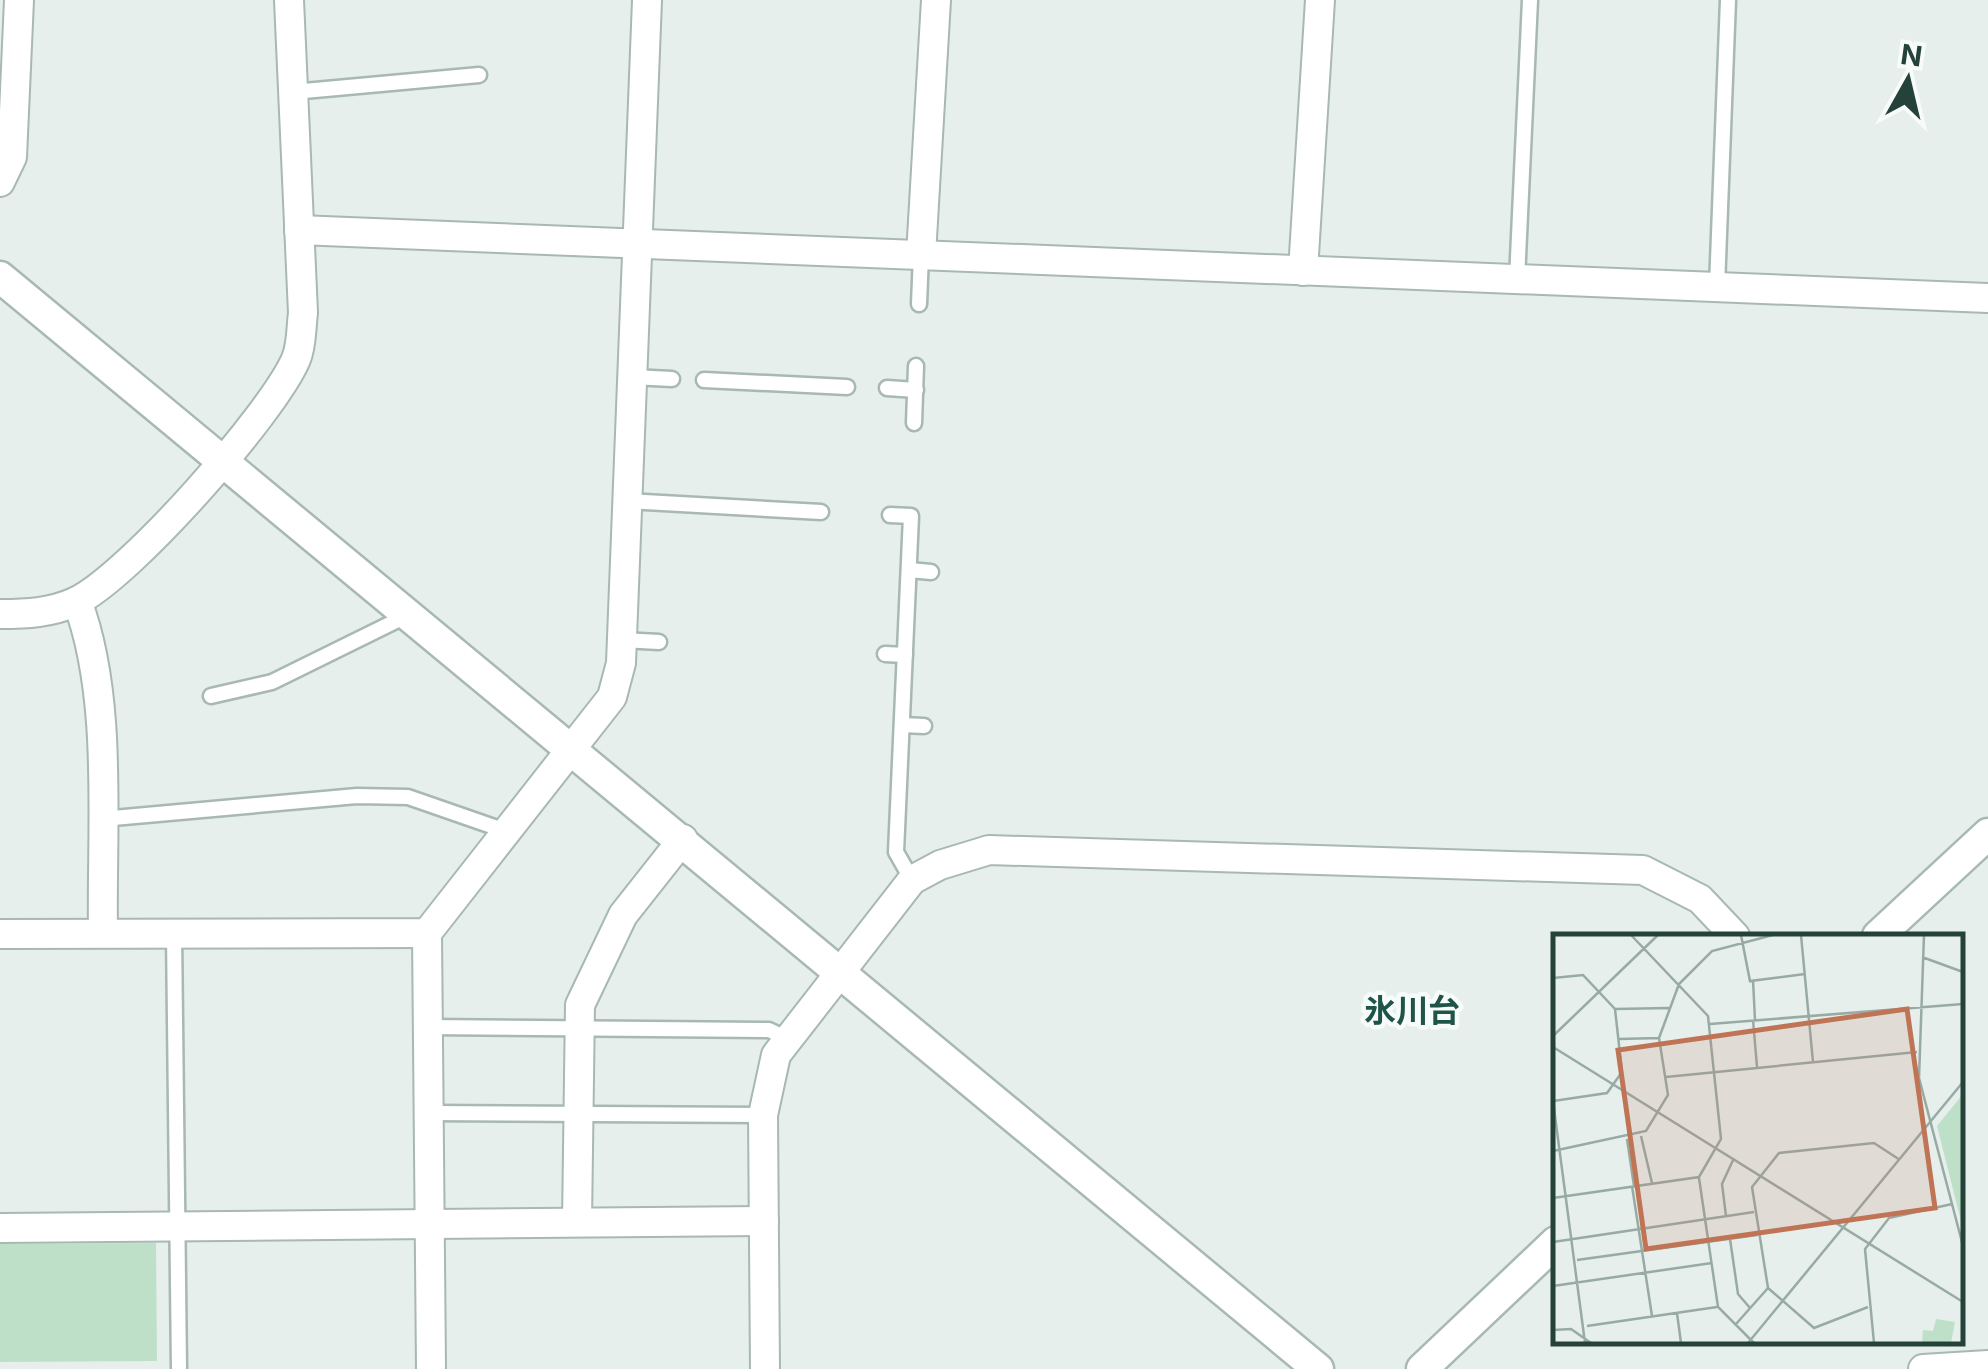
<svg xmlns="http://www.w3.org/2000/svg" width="1988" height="1369" viewBox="0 0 1988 1369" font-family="Inter,'Noto Sans JP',sans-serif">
  <rect width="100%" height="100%" fill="#e6efeb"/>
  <path fill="#bfe0c8" d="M156,1243L157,1361L0,1362V1244Z"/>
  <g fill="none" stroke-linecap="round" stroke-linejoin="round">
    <g stroke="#a8b8b2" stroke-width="19">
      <g id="service">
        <path d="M293,92L479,75"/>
        <path d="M1517,279L1530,0"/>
        <path d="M1717,287L1728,0"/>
        <path d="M919,304L921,255"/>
        <path d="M632,377L672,379"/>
        <path d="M704,380L847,387"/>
        <path d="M887,388L916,390"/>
        <path d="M914,423L916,366"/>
        <path d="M627,501L821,512"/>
        <path d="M890,515L911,516L896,852L912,880"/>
        <path d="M909,570L931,572"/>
        <path d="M622,640L659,642"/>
        <path d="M885,654L905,655"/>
        <path d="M211,696L272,682L408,615"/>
        <path d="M902,725L924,726"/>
        <path d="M102,819L357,796L408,797L506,831"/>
        <path d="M174,933L179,1369"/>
        <path d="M428,1027L769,1030L786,1038"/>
        <path d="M429,1113L763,1115"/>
      </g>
    </g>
    <g stroke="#a8b8b2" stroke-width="32">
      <g id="minor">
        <path d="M0,182L12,157L19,0"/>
        <path d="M299,230L1988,298"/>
        <path d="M921,255L936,0"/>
        <path d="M1303,271L1320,0"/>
        <path d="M77,601C114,698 101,830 103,933"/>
        <path d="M0,614C27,614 50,613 75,602C129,577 273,413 296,359C302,345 301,327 303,313L289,0"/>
        <path d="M427,933L431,1369"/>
        <path d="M0,934L427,933L612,697L621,663L647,0"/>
        <path d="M577,1222L580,1005L623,915L683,839"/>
        <path d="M0,1228L764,1221"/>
        <path d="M765,1369L763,1115L776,1055L912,880L940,865L989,850L1643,870L1700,899L1735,936"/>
        <path d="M1923,1369L1988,1365"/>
      </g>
    </g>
    <g stroke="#a8b8b2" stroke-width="35">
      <g id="tertiary">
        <path d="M0,277L1318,1369"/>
        <path d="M1878,936L1988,834"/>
        <path d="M1422,1369L1556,1242"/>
      </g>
    </g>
    <use href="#service" stroke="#fff" stroke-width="14"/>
    <use href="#minor" stroke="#fff" stroke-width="28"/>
    <use href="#tertiary" stroke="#fff" stroke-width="30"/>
  </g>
  <g text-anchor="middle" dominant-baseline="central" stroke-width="9" stroke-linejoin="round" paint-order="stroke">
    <g font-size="32" font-weight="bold" fill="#1f5548" stroke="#f7fbf9">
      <text x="1412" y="1010">氷川台</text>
    </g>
  </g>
  <g transform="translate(1553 934)">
    <rect width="410" height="410" fill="#e6efeb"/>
    <path d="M410,160V295L384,192ZM383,385L402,388L398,409H369L370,396L380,397Z" fill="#bfe0c8"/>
    <path fill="none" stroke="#98aaa4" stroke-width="2.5" d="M188,1L197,47L252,40M248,1L260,128M371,1L366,144L410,312M369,23L410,38M0,44L30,41L62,75L69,138L54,159L0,167L32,409M200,46L202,86M62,75L116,74M200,86L204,133M157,90L410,70M0,102L105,1M66,105L106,104M0,113L410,368M113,143L364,118M88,202L99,249M74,205L81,252M0,217L93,197L115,161L106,104L126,50L159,17L220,1M146,244L165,373L201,409M79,252L99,382M0,264L146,243L168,205L155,82L78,1M173,282L169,250L181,224M177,305L185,360L197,374M0,308L201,278M24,326L204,301M0,352L159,329M315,373L261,394L215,354L199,253L226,219L321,209L347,226M124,379L128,409M183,390L215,354M34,392L164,373M0,396L18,395L38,409M195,409L410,148M321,409L312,315L336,284L399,270"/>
    <path fill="#c07456" fill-opacity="0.15" stroke="#c07456" stroke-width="5" d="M354,75L382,274L93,315L65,116Z"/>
    <rect width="410" height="410" fill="none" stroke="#24423a" stroke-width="5"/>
  </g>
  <g transform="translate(1908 80) rotate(8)" stroke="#f7fbf9" stroke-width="8" paint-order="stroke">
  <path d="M0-8L18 38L0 25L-18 38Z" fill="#24423a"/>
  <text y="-15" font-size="28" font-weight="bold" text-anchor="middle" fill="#24423a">N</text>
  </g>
</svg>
